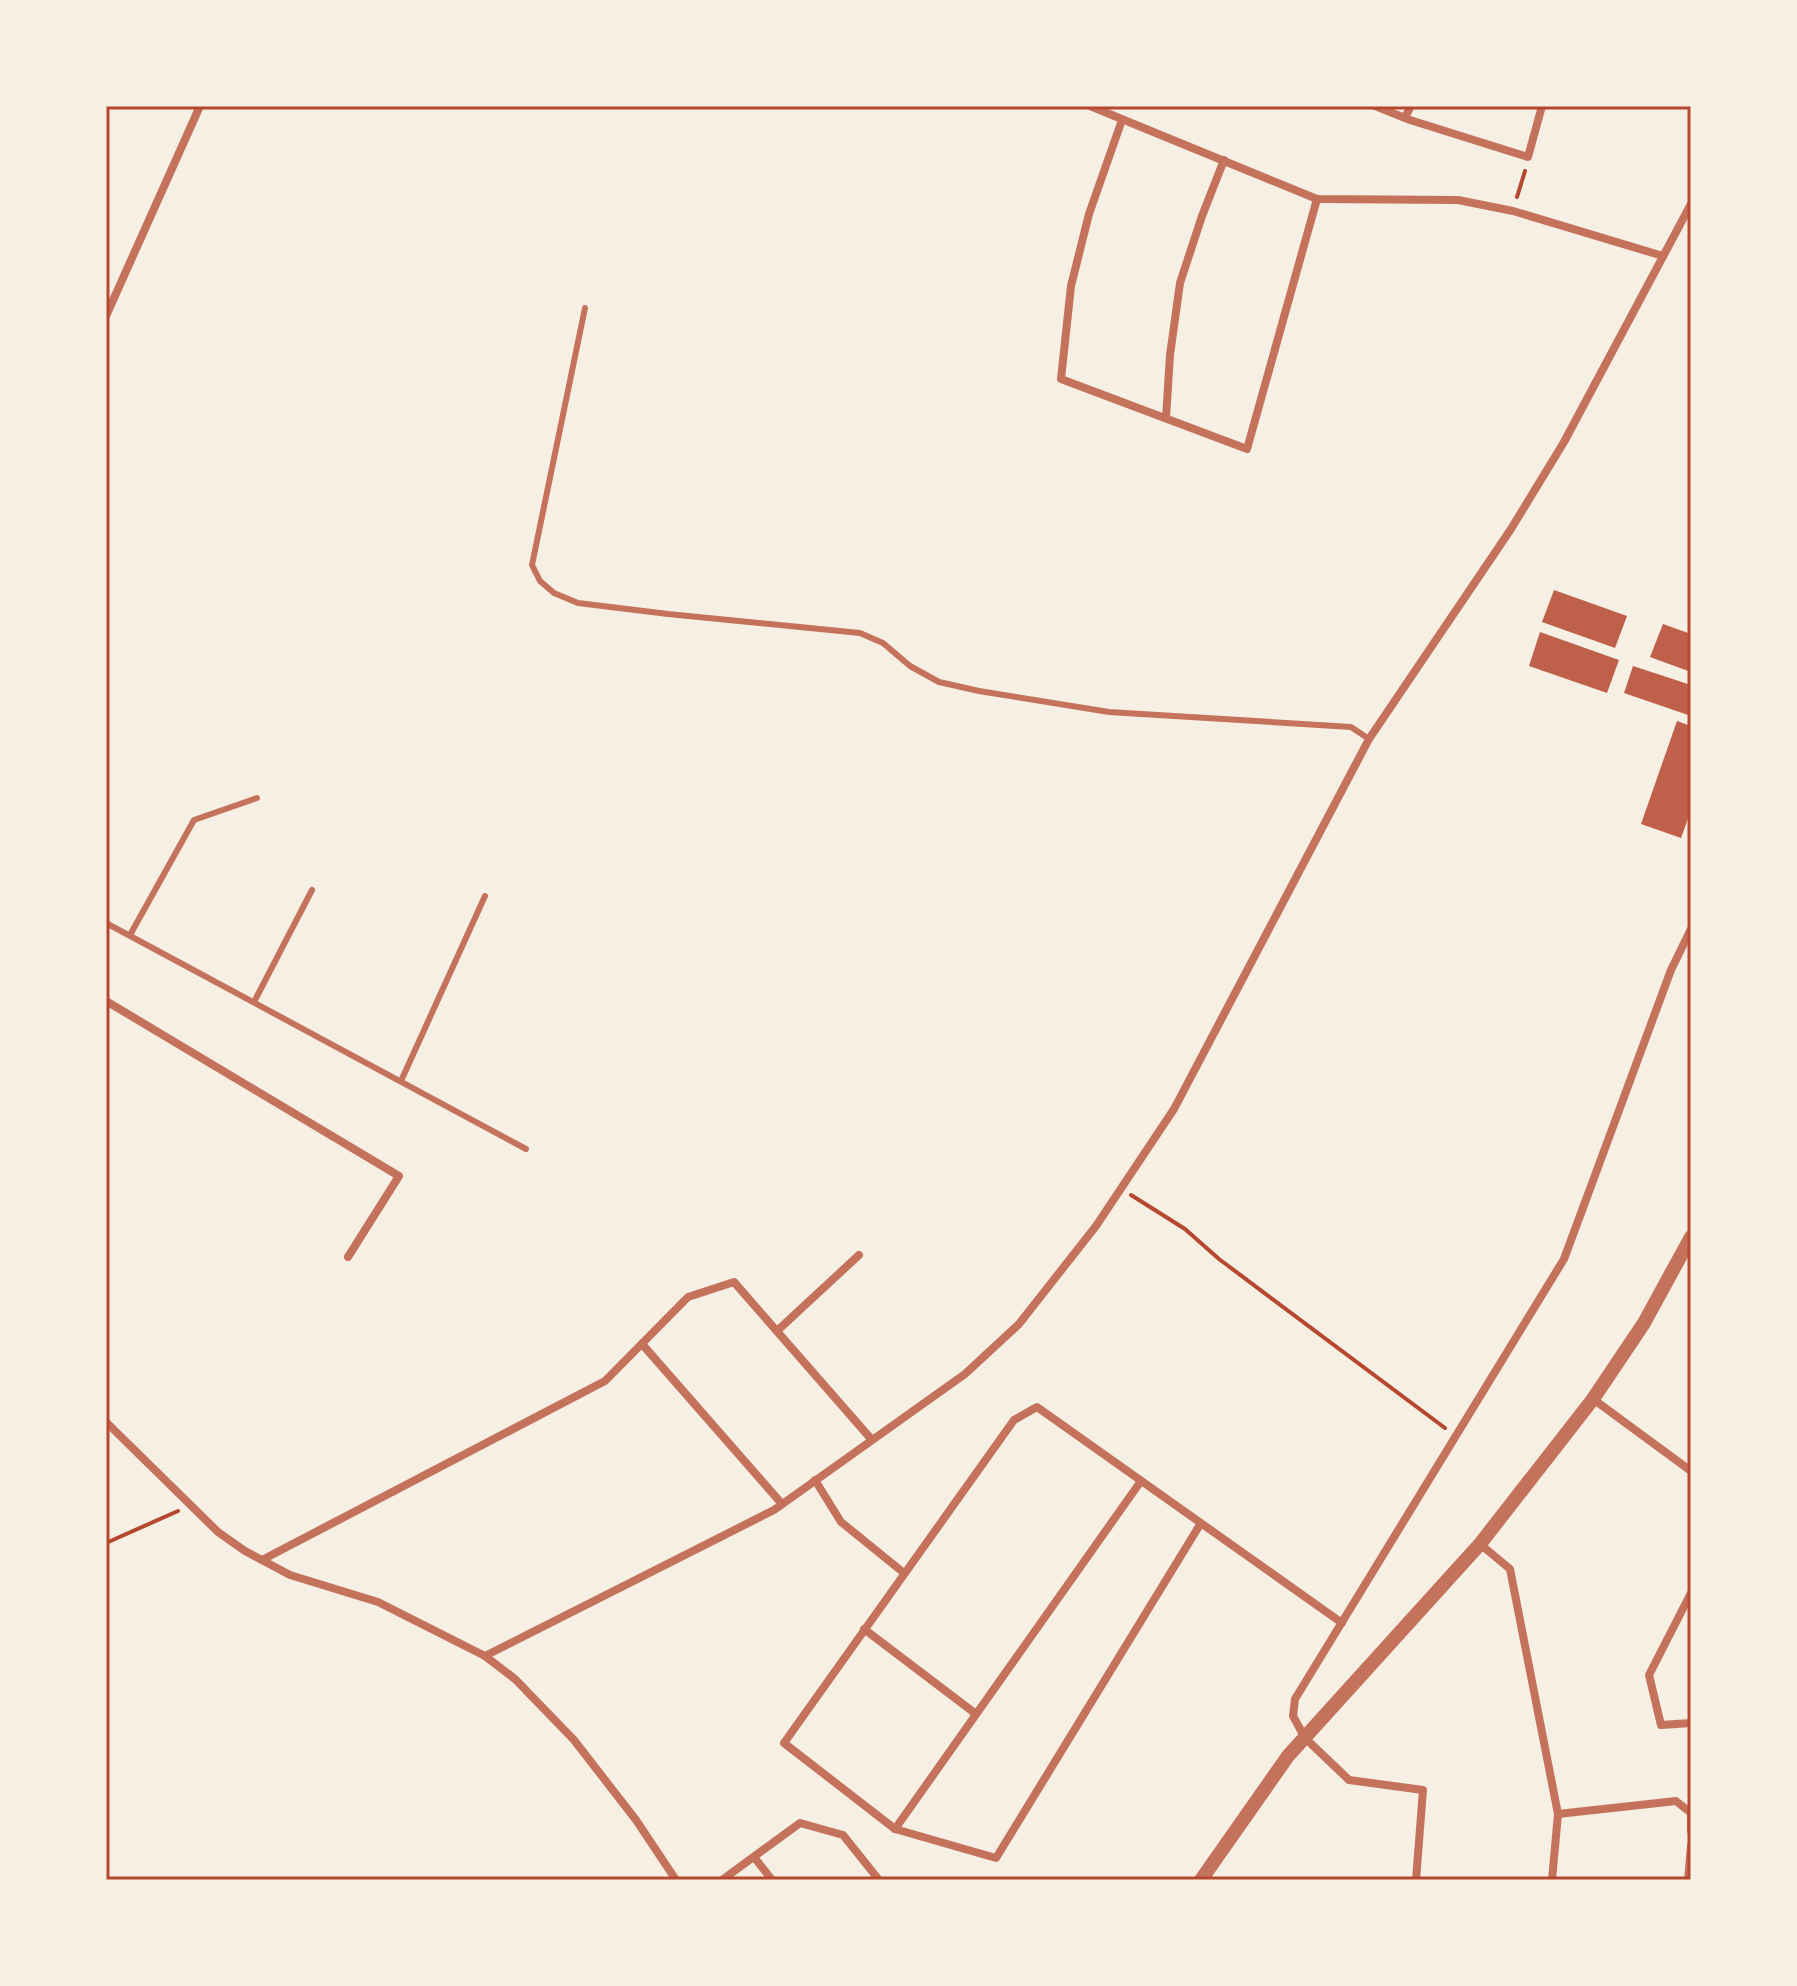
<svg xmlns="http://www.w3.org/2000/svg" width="1797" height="1986" viewBox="0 0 1797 1986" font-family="'Crimson Pro',serif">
  <rect width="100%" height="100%" fill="#f6efe4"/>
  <g fill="#bf614a">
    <path d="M1554,590L1627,616L1615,648L1542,622Z"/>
    <path d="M1663,624L1691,634V672L1650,657Z"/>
    <path d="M1540,632L1619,660L1607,693L1529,666Z"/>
    <path d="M1633,666L1691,685V716L1624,693Z"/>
    <path d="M1677,721L1691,726V810L1681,838L1641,824Z"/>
  </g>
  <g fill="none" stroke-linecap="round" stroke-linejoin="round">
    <g stroke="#b5482f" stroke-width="4">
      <path d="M1517,197L1525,171"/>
      <path d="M1131,1195L1185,1229L1219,1259L1445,1428"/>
      <path d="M106,1543L178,1511"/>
    </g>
    <g stroke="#c5725c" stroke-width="6">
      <path d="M585,308L532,565L540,581L554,593L578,603L668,614L860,633L883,643L910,666L939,682L979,691L1109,712L1351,727L1369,739"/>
      <path d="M106,923L526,1149"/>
      <path d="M130,935L194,820L257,798"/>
      <path d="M254,1002L312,890"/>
      <path d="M401,1081L485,896"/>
    </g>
    <g stroke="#c5725c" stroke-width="8">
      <path d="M1090,106L1317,199L1458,200L1513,211L1663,256"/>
      <path d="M1375,106L1410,120L1528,157L1542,106"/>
      <path d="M1405,117L1411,106"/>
      <path d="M1122,120L1089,214L1071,286L1061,379L1247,449L1317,199"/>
      <path d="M106,316L200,106"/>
      <path d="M1166,418L1170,355L1180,283L1202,216L1224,160"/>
      <path d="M106,1001L399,1176L348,1257"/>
      <path d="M777,1331L859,1255"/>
      <path d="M642,1344L782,1504"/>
      <path d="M1593,1399L1691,1471"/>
      <path d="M106,1422L218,1532L245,1551L290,1575L378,1602L485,1656L515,1679L574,1740L636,1820L676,1880"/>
      <path d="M815,1480L841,1522L904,1573"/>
      <path d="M1201,1523L996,1858L895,1829L784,1743L1014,1420L1037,1407L1342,1623"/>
      <path d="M1480,1544L1510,1569L1558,1814L1552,1880"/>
      <path d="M262,1560L605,1381L688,1297L734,1282L872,1440"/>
      <path d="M1691,1593L1649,1675L1661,1725L1691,1723"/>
      <path d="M864,1629L976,1714"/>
      <path d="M485,1656L774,1510L965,1374L1019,1324L1096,1226L1174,1109L1369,739L1511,529L1564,442L1691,204"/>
      <path d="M1558,1814L1676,1801L1691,1813V1831"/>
      <path d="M895,1829L1141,1481"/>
      <path d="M754,1857L772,1880"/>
      <path d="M722,1880L800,1823L843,1835L879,1880"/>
      <path d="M1416,1880L1423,1790L1349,1780L1305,1738L1293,1716L1295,1699L1564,1259L1671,970L1691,929"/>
      <path d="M1688,1880L1691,1846"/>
    </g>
    <path stroke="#c5725c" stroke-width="14" d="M1201,1880L1288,1756L1480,1544L1593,1399L1644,1323L1691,1237"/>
  </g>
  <rect width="1797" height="1986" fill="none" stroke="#f6efe4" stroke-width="216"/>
  <rect x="108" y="108" width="1581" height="1770" fill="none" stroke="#b5482f" stroke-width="3"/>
</svg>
